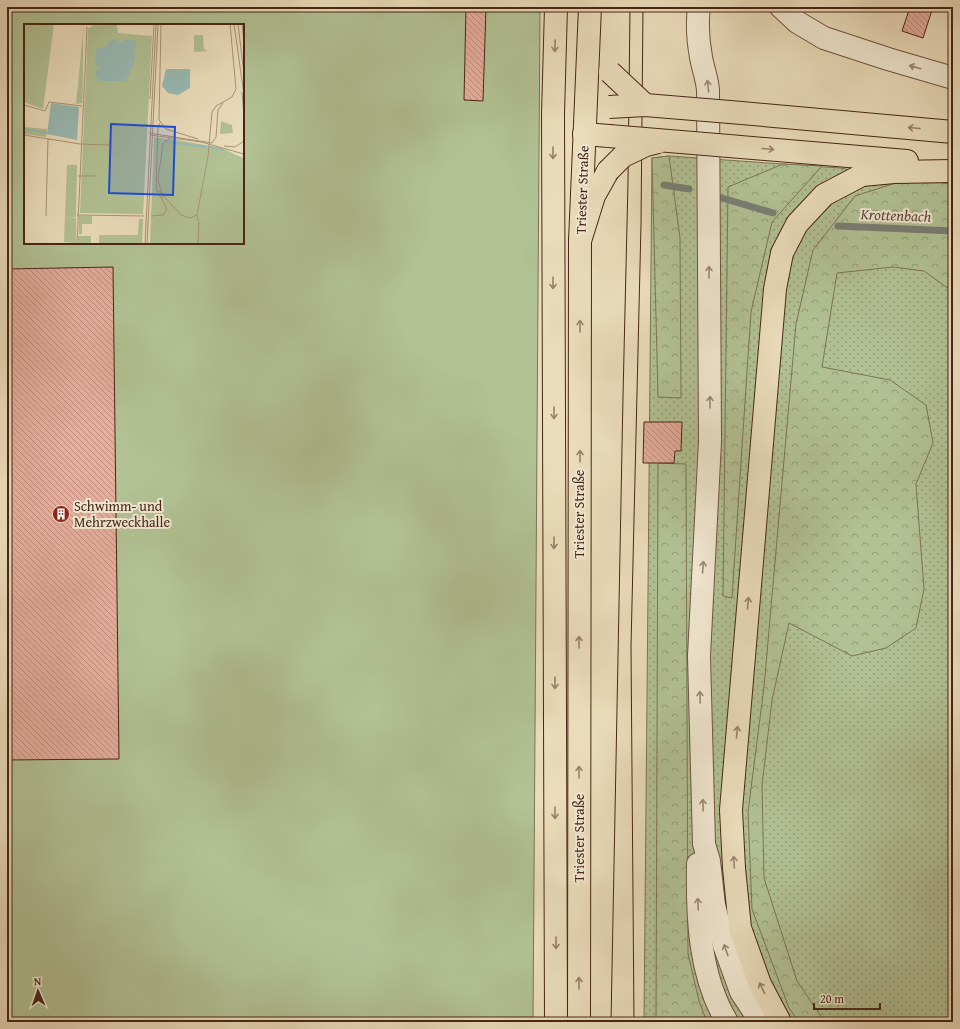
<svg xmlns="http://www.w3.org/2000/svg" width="960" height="1029" viewBox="0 0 960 1029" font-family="'Gentium Book Plus',serif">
  <defs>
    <pattern id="green-dots" width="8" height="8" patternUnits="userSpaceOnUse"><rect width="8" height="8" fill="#b2c295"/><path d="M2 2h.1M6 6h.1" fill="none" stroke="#939d79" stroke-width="1.8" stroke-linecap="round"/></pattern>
    <pattern id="forest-crowns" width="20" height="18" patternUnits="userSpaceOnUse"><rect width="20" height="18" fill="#b2c295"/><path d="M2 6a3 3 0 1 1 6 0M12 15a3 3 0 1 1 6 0" fill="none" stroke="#939d79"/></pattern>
    <pattern id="building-back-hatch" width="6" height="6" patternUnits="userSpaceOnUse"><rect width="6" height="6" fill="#e7ad9d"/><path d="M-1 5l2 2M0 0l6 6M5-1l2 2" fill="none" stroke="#bd8d7f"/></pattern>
  </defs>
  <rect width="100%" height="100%" fill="#ebddbc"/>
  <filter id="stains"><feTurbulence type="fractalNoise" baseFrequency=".005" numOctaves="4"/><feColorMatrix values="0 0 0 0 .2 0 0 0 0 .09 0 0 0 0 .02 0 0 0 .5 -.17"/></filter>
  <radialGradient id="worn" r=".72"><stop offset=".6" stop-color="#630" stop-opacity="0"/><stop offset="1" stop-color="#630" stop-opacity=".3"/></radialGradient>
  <path fill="url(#green-dots)" stroke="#7d7456" d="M669,156L840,168L908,179L953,184V1022H644L652,158Z"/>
  <g fill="url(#forest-crowns)" stroke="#7d7456">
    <path d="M669,156L680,238L681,398L658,397L652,158Z"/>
    <path d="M783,164L822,166L772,222L751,312L732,598L723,596L728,187Z"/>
    <path d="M908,179L953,184V289L946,287L924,271L893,267L837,273L822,367L890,380L926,405L933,443L916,484L924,589L916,628L886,648L852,656L789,623L772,700L762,785L764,878L797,981L825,1022H799L789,1008L752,909L748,812L764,687L796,324L813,250L855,196Z"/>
    <path d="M658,463L686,464L688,954L699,1001L707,1022H656Z"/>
  </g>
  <path fill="#b2c295" stroke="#7d7456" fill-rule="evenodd" d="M7,7H540L533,1022H7ZM25,25H243V243H25Z"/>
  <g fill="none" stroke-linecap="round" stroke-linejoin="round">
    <g stroke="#797f75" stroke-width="7">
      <path d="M664,185L689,189"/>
      <path d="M722,198L773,213"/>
      <path d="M838,226L953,231"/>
    </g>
  </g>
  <g fill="url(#building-back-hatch)" stroke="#482516">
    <path d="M466,7H486L483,101L464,100Z"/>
    <path d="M910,7H933L923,38L902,31Z"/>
    <path d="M113,267L119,759L7,760V269Z"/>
    <path d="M644,422H682L681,451H675L674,463H643Z"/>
  </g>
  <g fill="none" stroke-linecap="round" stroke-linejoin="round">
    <g stroke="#715340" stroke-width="24">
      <g id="minor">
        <path d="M699,7C697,23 698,41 701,57C703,69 707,78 708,90L710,441L699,656L704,844L709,861L714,905L724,945L741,992L761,1022"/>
        <path d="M781,7L797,22L824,38L888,59L953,78"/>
        <path d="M698,864C697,917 699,975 727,1022"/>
      </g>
    </g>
    <g stroke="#482516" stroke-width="24">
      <g id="major">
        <path d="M556,7L553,114L556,1022"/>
        <path d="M730,112L953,132"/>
        <path d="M579,1022L580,241L590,7"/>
      </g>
    </g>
    <g stroke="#482516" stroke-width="24">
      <g id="highway">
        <path d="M584,134L609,136"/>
        <path d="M729,146L907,161"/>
        <path d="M580,241L594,196L608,171"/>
        <path d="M780,1022L760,984L740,928L734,868L731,810L775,289L782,253L797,224L824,195L862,175L894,172L953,171"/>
      </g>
    </g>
    <use href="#minor" stroke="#f2e9d3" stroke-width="22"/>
    <use href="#major" stroke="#ebddbc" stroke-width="22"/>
    <use href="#highway" stroke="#ebddbc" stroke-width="22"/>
    <g stroke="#482516" stroke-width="1">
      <path d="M611,1022L623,396L628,182L630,7"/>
      <path d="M634,1022L631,646L641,224L643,7"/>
    </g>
    <g stroke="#482516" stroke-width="24" stroke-linecap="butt">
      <g id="major-bridge">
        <path d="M610,72L645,105"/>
        <path d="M609,107L645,105L730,112"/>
      </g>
    </g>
    <g stroke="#482516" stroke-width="24" stroke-linecap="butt">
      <g id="highway-bridge">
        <path d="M609,136L729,146"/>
        <path d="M608,171L623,156L646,145L658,142"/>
      </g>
    </g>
    <use href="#major-bridge" stroke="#ebddbc" stroke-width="22"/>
    <use href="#highway-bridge" stroke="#ebddbc" stroke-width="22"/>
  </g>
  <defs><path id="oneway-shaft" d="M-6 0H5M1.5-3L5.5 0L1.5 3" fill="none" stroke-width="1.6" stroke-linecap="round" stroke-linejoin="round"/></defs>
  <g stroke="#9a8169">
    <use href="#oneway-shaft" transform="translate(555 46) rotate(92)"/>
    <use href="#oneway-shaft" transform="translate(914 128) rotate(-175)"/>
    <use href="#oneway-shaft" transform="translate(768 149) rotate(5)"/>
    <use href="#oneway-shaft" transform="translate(553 153) rotate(90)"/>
    <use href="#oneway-shaft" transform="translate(553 283) rotate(90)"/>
    <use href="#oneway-shaft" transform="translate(580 326) rotate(-90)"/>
    <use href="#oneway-shaft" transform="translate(554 413) rotate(90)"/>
    <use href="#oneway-shaft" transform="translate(580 456) rotate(-90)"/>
    <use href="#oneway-shaft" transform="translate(554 543) rotate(90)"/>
    <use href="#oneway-shaft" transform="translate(748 603) rotate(-85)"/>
    <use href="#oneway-shaft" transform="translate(579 642) rotate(-90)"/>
    <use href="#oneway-shaft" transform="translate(555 683) rotate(90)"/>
    <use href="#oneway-shaft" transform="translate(737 732) rotate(-85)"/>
    <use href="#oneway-shaft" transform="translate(579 772) rotate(-90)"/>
    <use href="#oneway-shaft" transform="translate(555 813) rotate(90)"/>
    <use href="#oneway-shaft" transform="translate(734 862) rotate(-93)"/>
    <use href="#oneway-shaft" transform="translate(556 943) rotate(90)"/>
    <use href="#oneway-shaft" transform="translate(579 983) rotate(-90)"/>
    <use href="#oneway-shaft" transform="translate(762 988) rotate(-116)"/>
  </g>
  <g stroke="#9d8774">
    <use href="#oneway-shaft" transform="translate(915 67) rotate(-164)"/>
    <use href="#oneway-shaft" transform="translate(708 86) rotate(-96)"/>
    <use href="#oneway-shaft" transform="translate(709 272) rotate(-90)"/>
    <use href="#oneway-shaft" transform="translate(710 402) rotate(-90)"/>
    <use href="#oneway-shaft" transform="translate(703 567) rotate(-86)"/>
    <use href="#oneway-shaft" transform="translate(700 697) rotate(-92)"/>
    <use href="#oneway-shaft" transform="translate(703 805) rotate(-91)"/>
    <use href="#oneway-shaft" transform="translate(698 904) rotate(-93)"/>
    <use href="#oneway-shaft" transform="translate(726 950) rotate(-109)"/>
  </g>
  <defs>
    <g id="building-disc" transform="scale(0.9)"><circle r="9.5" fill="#8f2418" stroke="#f2e9d3"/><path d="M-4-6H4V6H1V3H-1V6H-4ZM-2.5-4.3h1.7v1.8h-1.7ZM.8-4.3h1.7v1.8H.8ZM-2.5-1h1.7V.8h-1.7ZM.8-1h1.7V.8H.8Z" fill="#fff"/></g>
  </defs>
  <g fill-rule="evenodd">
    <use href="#building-disc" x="61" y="514"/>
  </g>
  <g text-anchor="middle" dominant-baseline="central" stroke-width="4" stroke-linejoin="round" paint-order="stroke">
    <g font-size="14" fill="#482516" stroke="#f2e9d3">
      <text transform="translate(582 190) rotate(-88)">Triester Straße</text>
      <text transform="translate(579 514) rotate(-90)">Triester Straße</text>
      <text transform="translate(579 838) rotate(-90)">Triester Straße</text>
    </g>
    <g font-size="14" fill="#482516" stroke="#f2e9d3" text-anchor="start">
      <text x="74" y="506">Schwimm- und<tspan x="74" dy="16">Mehrzweckhalle</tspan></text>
    </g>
    <g font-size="15" font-style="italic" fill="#5c4a3e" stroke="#f2e9d3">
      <text transform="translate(896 215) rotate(2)">Krottenbach</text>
    </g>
  </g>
  <g transform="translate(24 24)">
    <rect width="220" height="220" fill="#ebddbc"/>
    <path d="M0,0H30L19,85L0,78ZM59,9V66L58,79L52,80ZM170,11H179L180,25L184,27L170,28ZM197,97L208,101L209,109L196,110ZM0,103L23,105L22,113L0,110ZM130,113L197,124L220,135V220H126ZM43,141H53L52,193H43L52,194V219L40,218ZM55,192H68V200H58V210H55ZM115,195H119L118,220H75V211H114ZM54,212H67V220H54Z" fill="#b2c295"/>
    <path d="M147,115L197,124L219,134L217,135L203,129L190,126L180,162L177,161L180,131L171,127L167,192L158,190L151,183L164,190L163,171L168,144L166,140L170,124L142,121L141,127L148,130L147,142L145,146L138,144L136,161L143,176L135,163L139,124L144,116ZM130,133L131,183L136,184L138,190L128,191ZM212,138H216V167L211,220H206Z" fill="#b2c295"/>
    <path d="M71,0L93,1L94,9L128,12L119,190L56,189L64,5Z" fill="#b2c295"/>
    <path d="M90,15L97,19L103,16L113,17L112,24H109L112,27L110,39L102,57H75L71,50L72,46L78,44L71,42L72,27L74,23H82L85,16ZM142,45H166V64L154,71L144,69L138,62ZM27,79L55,83L53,116L23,110Z" fill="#99bbb5"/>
    <path fill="none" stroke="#99bbb5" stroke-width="2" d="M0,105L23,109M143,118L183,123M186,123L199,126"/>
    <path fill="none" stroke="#aa937a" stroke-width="1" d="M117,0H130M137,0L135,96L142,105L174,115M210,0L220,71M214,0L220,50M218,0L220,19M218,68L220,91M126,75L130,0M0,81L21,87L25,78L58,82M125,109L188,119M0,111L56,120L85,121V118M126,111L177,118L220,130M188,119L192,113L194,86L199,79M200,122L211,123L220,117M54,152H72M134,166L157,191L166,194L173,191M139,174L134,156L139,119L146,114M53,191L120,192M22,192L24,115M127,192L139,191L143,185L132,165L134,103L136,99M175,200L173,191L184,133L188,88L192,82L208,73L212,65L206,0M53,220L63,3M121,220L132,0M123,220L134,0M174,220L175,199"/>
    <path fill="#1d4ed8" fill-opacity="0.15" stroke="#1d4ed8" stroke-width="2" d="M87,100L151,103L149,171L85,169Z"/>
    <rect width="220" height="220" fill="none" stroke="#482516" stroke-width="2"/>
  </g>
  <rect width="960" height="1029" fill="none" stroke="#ebddbc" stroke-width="24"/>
  <rect x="8" y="8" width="944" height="1013" fill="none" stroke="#482516" stroke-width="2"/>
  <rect x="12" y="12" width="936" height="1005" fill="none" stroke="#482516"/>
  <g transform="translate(38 991) rotate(358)" stroke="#f2e9d3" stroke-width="3" paint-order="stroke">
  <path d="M0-3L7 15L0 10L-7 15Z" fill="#482516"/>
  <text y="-6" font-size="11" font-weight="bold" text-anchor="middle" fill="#482516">N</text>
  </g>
  <path d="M814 1003v6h66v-6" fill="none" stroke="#482516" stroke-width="2"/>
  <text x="820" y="1003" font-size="12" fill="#482516" stroke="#f2e9d3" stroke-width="3" paint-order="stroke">20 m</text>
  <rect width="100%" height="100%" filter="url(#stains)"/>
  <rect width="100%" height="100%" fill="url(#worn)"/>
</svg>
